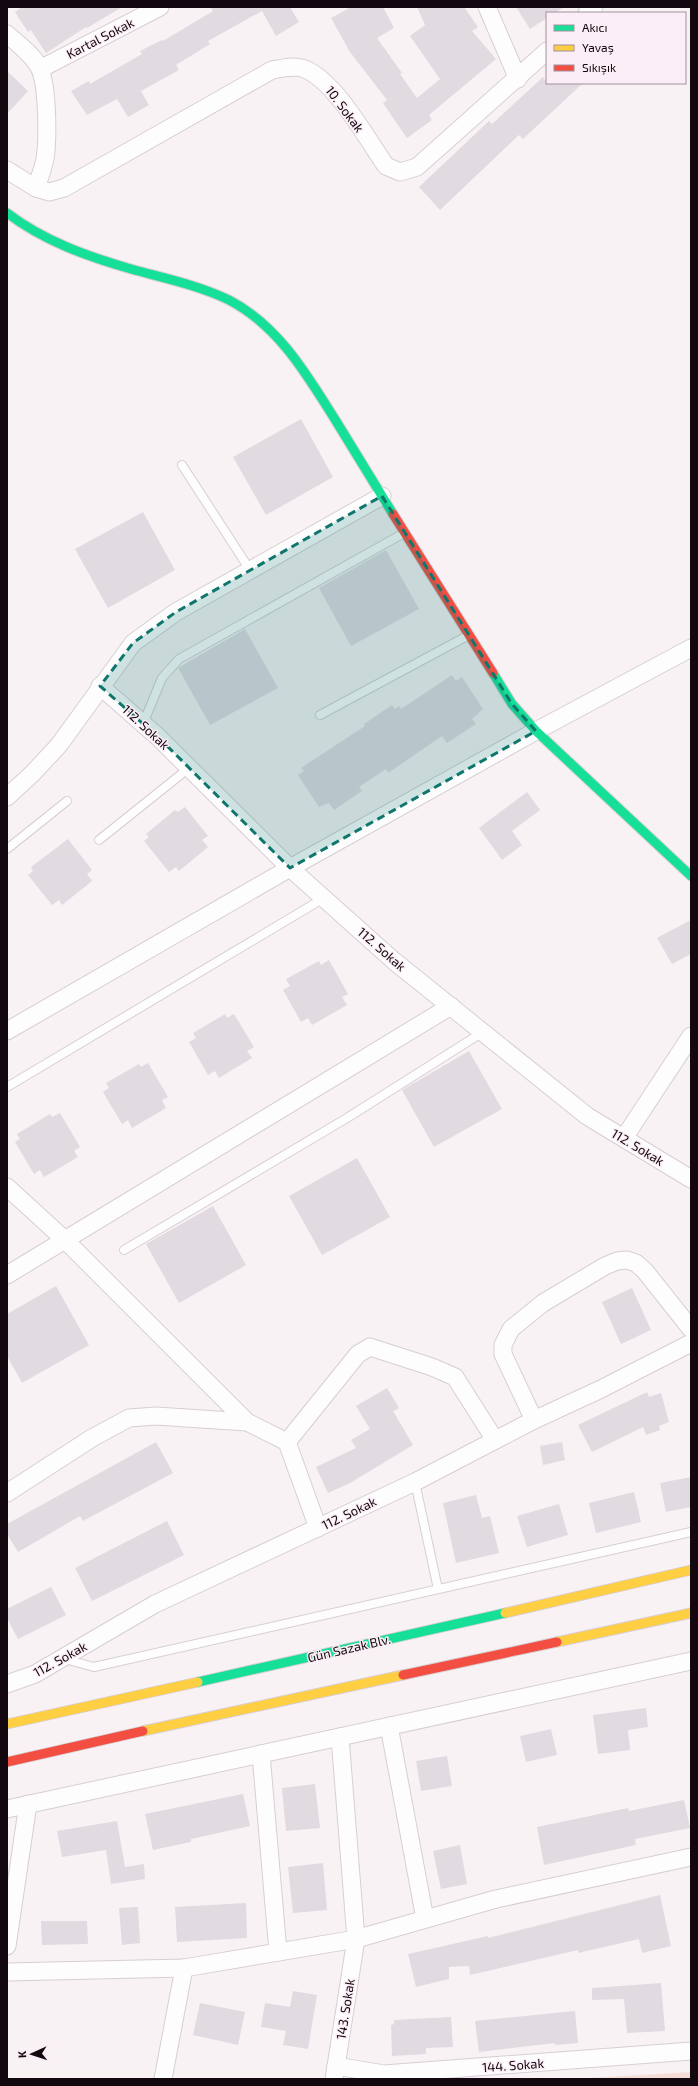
<svg xmlns="http://www.w3.org/2000/svg" width="698" height="2086" viewBox="0 0 698 2086" font-family="'Exo 2',sans-serif">
  <rect width="100%" height="100%" fill="#f8f2f5"/>
  <path fill="#f5ddd7" d="M691,2072V2079H573Z"/>
  <g fill="#e1dae1">
    <path d="M22,7H122L87,28L86,27L46,53L31,30L28,32L15,12Z"/>
    <path d="M210,7H290L299,22L276,36L262,11L208,41L210,44L176,65L179,70L141,91L149,105L128,117L117,99L87,115L71,91L89,81L90,84L142,54L140,51L162,40L163,41L213,11Z"/>
    <path d="M351,7H383L394,28L377,38L402,73L400,74L417,98L440,79L410,36L425,25L417,7H464L478,27L472,31L496,59L429,115L432,120L407,138L383,103L387,100L350,52L331,18Z"/>
    <path d="M516,7H564L555,13H547V18L530,29Z"/>
    <path d="M7,71L28,91L7,114Z"/>
    <path d="M543,77L547,83H583L523,139L519,135L440,210L419,187L489,121L492,124Z"/>
    <path d="M301,419L333,477L266,515L233,457Z"/>
    <path d="M143,512L175,570L108,608L75,549Z"/>
    <path d="M386,550L419,609L351,646L319,588Z"/>
    <path d="M245,629L278,688L210,725L178,668Z"/>
    <path d="M452,675L456,681L462,677L483,709L472,719L476,724L447,743L442,736L388,773L386,769L359,787L362,791L334,810L329,803L319,807L298,775L304,771L301,768L365,726L364,724L392,705L395,709L399,706L401,709Z"/>
    <path d="M527,792L540,810L512,831L522,845L502,860L479,828Z"/>
    <path d="M185,807L208,836L202,840L208,847L179,871L176,867L169,872L144,841L149,837L146,834L175,810L178,812Z"/>
    <path d="M68,839L92,870L87,874L92,881L62,905L59,900L52,905L28,875L33,871L31,867Z"/>
    <path d="M691,920V954L672,964L657,938Z"/>
    <path d="M329,960L348,994L342,997L347,1005L312,1025L308,1018L301,1022L283,990L290,986L286,979L319,961L321,965Z"/>
    <path d="M225,1014L227,1018L234,1014L254,1047L247,1051L252,1058L219,1078L215,1071L208,1075L189,1042L196,1038L193,1033Z"/>
    <path d="M469,1051L502,1109L434,1147L402,1090Z"/>
    <path d="M148,1063L168,1097L162,1100L166,1108L132,1128L128,1120L122,1124L103,1092L109,1088L106,1083L139,1064L141,1067Z"/>
    <path d="M60,1113L80,1147L74,1151L78,1157L44,1177L40,1170L34,1174L15,1142L20,1139L17,1134L50,1114L52,1117Z"/>
    <path d="M357,1158L390,1217L322,1255L289,1196Z"/>
    <path d="M213,1206L246,1265L179,1303L146,1244Z"/>
    <path d="M56,1286L89,1345L22,1383L7,1356V1314Z"/>
    <path d="M632,1288L651,1330L621,1344L602,1302Z"/>
    <path d="M387,1388L399,1408L393,1411L413,1445L350,1483L328,1493L316,1467L356,1448L351,1440L370,1429L356,1406Z"/>
    <path d="M647,1392L649,1397L661,1393L669,1422L659,1426L660,1430L646,1435L643,1427L592,1452L578,1425Z"/>
    <path d="M156,1442L173,1473L83,1521L80,1516L18,1552L7,1534V1524Z"/>
    <path d="M562,1442L565,1460L543,1465L540,1446Z"/>
    <path d="M691,1477V1507L666,1512L660,1483Z"/>
    <path d="M634,1492L641,1522L596,1533L589,1503Z"/>
    <path d="M476,1495L482,1518L490,1516L499,1553L456,1563L443,1503Z"/>
    <path d="M559,1504L568,1535L527,1547L517,1516Z"/>
    <path d="M167,1521L184,1555L92,1601L75,1568Z"/>
    <path d="M51,1587L66,1615L18,1639L7,1618V1609Z"/>
    <path d="M646,1708L648,1727L628,1730L630,1750L598,1754L593,1715Z"/>
    <path d="M551,1729L557,1755L526,1762L520,1736Z"/>
    <path d="M447,1756L452,1786L421,1791L416,1761Z"/>
    <path d="M315,1784L320,1828L286,1831L282,1788Z"/>
    <path d="M243,1794L250,1826L191,1839V1842L153,1850L145,1814Z"/>
    <path d="M684,1800L690,1828L635,1839L636,1845L544,1865L537,1827L628,1808L629,1811Z"/>
    <path d="M117,1821L125,1867L144,1864L145,1879L111,1884L106,1850L62,1857L57,1831Z"/>
    <path d="M460,1845L467,1884L441,1889L433,1851Z"/>
    <path d="M323,1863L327,1910L293,1913L288,1867Z"/>
    <path d="M660,1895L671,1946L642,1953L639,1939L578,1953V1950L470,1975L469,1966L449,1967V1979L416,1987L408,1954L488,1936V1938Z"/>
    <path d="M246,1903L247,1938L177,1942L175,1907Z"/>
    <path d="M138,1907L140,1943L122,1945L119,1908Z"/>
    <path d="M41,1921H87L88,1944L42,1945Z"/>
    <path d="M661,1983L665,2031L627,2033L624,1999L592,2000V1988Z"/>
    <path d="M293,1991L317,1995L308,2049L283,2045L286,2031L261,2027L265,2003L290,2007Z"/>
    <path d="M200,2003L245,2012L238,2045L193,2035Z"/>
    <path d="M575,2011L578,2043L555,2045V2043L479,2052L475,2021Z"/>
    <path d="M451,2017L453,2047L426,2048V2054L392,2056L391,2025L394,2024V2020Z"/>
  </g>
  <g fill="none" stroke-linecap="round" stroke-linejoin="round">
    <g stroke="#d7ced3" stroke-width="10">
      <g id="lane">
        <path d="M182,465L250,570"/>
        <path d="M320,715L469,635"/>
        <path d="M143,724L162,678L179,659L404,533"/>
        <path d="M99,840L189,768"/>
        <path d="M7,849L67,801"/>
        <path d="M7,1087L324,898"/>
        <path d="M124,1250L347,1118L483,1032"/>
        <path d="M415,1482L438,1589"/>
        <path d="M69,1655L72,1661L94,1667L691,1532"/>
      </g>
    </g>
    <g stroke="#d7ced3" stroke-width="19">
      <g id="street">
        <path d="M487,7L518,79"/>
        <path d="M587,13L594,7"/>
        <path d="M7,34C18,44 32,54 39,67C48,84 48,140 45,159C43,169 39,179 36,188"/>
        <path d="M40,69L160,7"/>
        <path d="M7,170L36,188L49,192L64,188L272,70C282,68 295,65 305,69C336,82 367,139 386,166L400,172L417,167L547,51"/>
        <path d="M100,686L157,736L290,868L394,961L587,1116L691,1179"/>
        <path d="M7,797L32,774L59,745L133,643L176,612L382,496"/>
        <path d="M7,1031L290,868L536,731L691,648"/>
        <path d="M624,1138L691,1036"/>
        <path d="M7,1187L65,1240L247,1422"/>
        <path d="M7,1275L451,1006"/>
        <path d="M534,1420L503,1354V1345L511,1329L543,1303L605,1266L617,1261L627,1260L636,1263L645,1271L691,1329"/>
        <path d="M287,1442L358,1354L370,1347L432,1367L455,1377L495,1440"/>
        <path d="M7,1493L92,1438L129,1418L156,1416L247,1422L287,1442L318,1528"/>
        <path d="M7,1684L35,1674L155,1604L415,1482L534,1420L599,1390L691,1343"/>
        <path d="M389,1726L425,1919"/>
        <path d="M261,1754L278,1952"/>
        <path d="M7,1809L691,1661"/>
        <path d="M7,1946L28,1804"/>
        <path d="M7,1972L184,1968L356,1939L496,1899L691,1857"/>
        <path d="M336,2066L384,2074L691,2051"/>
        <path d="M163,2079L184,1968"/>
        <path d="M334,2079L356,1939L340,1737"/>
      </g>
    </g>
    <g stroke="#d7ced3" stroke-width="11">
      <g id="fast">
        <path d="M7,213C44,241 86,256 131,269C163,278 198,285 229,300C279,326 307,375 336,421C355,452 374,483 393,514"/>
        <path d="M493,673L512,704L536,731L691,876"/>
        <path d="M198,1682L505,1613"/>
      </g>
    </g>
    <g stroke="#d7ced3" stroke-width="11">
      <g id="slow">
        <path d="M505,1613L691,1570"/>
        <path d="M557,1642L691,1613"/>
        <path d="M7,1724L198,1682"/>
        <path d="M143,1731L403,1675"/>
      </g>
    </g>
    <g stroke="#d7ced3" stroke-width="11">
      <g id="jam">
        <path d="M393,514L493,673"/>
        <path d="M403,1675L557,1642"/>
        <path d="M7,1762L143,1731"/>
      </g>
    </g>
    <use href="#lane" stroke="#fefdfe" stroke-width="8"/>
    <use href="#street" stroke="#fefdfe" stroke-width="17"/>
    <use href="#fast" stroke="#16e098" stroke-width="9"/>
    <use href="#slow" stroke="#ffcf43" stroke-width="9"/>
    <use href="#jam" stroke="#f24e42" stroke-width="9"/>
  </g>
  <path fill="#0f766e" fill-opacity="0.2" stroke="#0f766e" stroke-width="3" stroke-dasharray="8 5" stroke-linejoin="round" d="M382,496L512,704L536,731L290,868L157,736L100,686L133,643L176,612Z"/>
  <g text-anchor="middle" dominant-baseline="central" stroke-width="3" stroke-linejoin="round" paint-order="stroke">
    <g font-size="13" fill="#13080f" stroke="#fceef6">
      <text transform="translate(100 38) rotate(-27)">Kartal Sokak</text>
      <text transform="translate(345 109) rotate(53)">10. Sokak</text>
      <text transform="translate(146 727) rotate(43)">112. Sokak</text>
      <text transform="translate(382 949) rotate(41)">112. Sokak</text>
      <text transform="translate(638 1147) rotate(31)">112. Sokak</text>
      <text transform="translate(349 1513) rotate(-26)">112. Sokak</text>
      <text transform="translate(349 1648) rotate(-13)">Gün Sazak Blv.</text>
      <text transform="translate(60 1659) rotate(-29)">112. Sokak</text>
      <text transform="translate(345 2009) rotate(-81)">143. Sokak</text>
      <text transform="translate(513 2065) rotate(-4)">144. Sokak</text>
    </g>
  </g>
  <rect width="698" height="2086" fill="none" stroke="#13080f" stroke-width="16"/>
  <rect x="546" y="12" width="140" height="72" fill="#fceef6" stroke="#9f929a"/>
  <rect x="554" y="25" width="20" height="6" fill="#16e098" stroke="#9f929a"/>
  <text x="582" y="32" font-size="12" fill="#13080f">Akıcı</text>
  <rect x="554" y="45" width="20" height="6" fill="#ffcf43" stroke="#9f929a"/>
  <text x="582" y="52" font-size="12" fill="#13080f">Yavaş</text>
  <rect x="554" y="65" width="20" height="6" fill="#f24e42" stroke="#9f929a"/>
  <text x="582" y="72" font-size="12" fill="#13080f">Sıkışık</text>
  <g transform="translate(32 2054) rotate(267)" stroke="#fceef6" stroke-width="3" paint-order="stroke">
  <path d="M0-3L7 15L0 10L-7 15Z" fill="#13080f"/>
  <text y="-6" font-size="11" font-weight="bold" text-anchor="middle" fill="#13080f">K</text>
  </g>
</svg>
